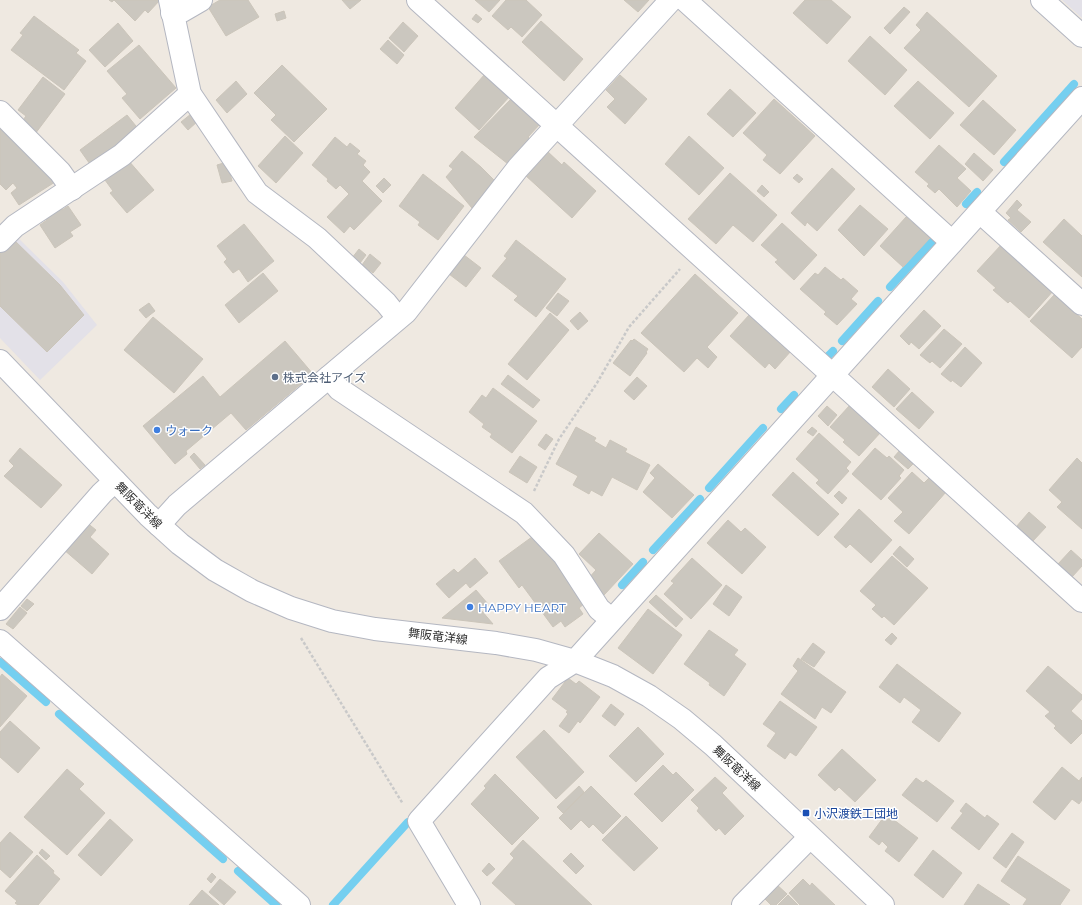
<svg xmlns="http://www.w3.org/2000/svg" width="1082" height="905" viewBox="0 0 1082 905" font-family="Montserrat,'Noto Sans JP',sans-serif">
  <rect width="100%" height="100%" fill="#efe9e1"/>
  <g fill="#e3e1e8">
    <path d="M1062,0H1082V18Z"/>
    <path d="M15,235L63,282L97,325L40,380L0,338V249Z"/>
  </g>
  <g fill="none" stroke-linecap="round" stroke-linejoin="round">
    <g stroke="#75cff0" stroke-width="8">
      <path d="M1004,162L1074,84"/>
      <path d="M966,204L977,192"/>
      <path d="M890,287L936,237"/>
      <path d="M842,341L878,301"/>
      <path d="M826,358L833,351"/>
      <path d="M781,409L794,395"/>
      <path d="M709,488L763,428"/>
      <path d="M653,550L700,499"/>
      <path d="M622,585L643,562"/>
      <path d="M0,662L46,702"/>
      <path d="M59,714L223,859"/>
      <path d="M238,871L276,905"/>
      <path d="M333,905L408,822"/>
    </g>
  </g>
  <g fill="#cbc7bf" stroke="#cbc5ba">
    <path d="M109,0H160L148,13L145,10L135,21L114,0L112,2Z"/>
    <path d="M220,0H248L259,17L226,36L208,7Z"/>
    <path d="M342,0H361L350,9Z"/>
    <path d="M475,0H500L489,12Z"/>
    <path d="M506,0H526L542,15L522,37L511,27L508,30L492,16Z"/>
    <path d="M624,0H649L638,12Z"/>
    <path d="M805,0H831L851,17L827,44L793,13Z"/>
    <path d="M904,7L910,12L890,34L884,28Z"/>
    <path d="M284,11L286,18L277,21L275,14Z"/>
    <path d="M927,12L997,76L969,107L904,48L921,30L916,25Z"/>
    <path d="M476,14L482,19L478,23L472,19Z"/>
    <path d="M34,16L79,50L76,53L86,61L64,90L11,50L23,35L20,33Z"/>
    <path d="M541,21L583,59L564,81L522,42Z"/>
    <path d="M403,22L418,36L404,52L389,38Z"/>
    <path d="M118,23L133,41L105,67L89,50Z"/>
    <path d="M870,36L907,70L885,95L848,61Z"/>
    <path d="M388,40L404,55L397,64L380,49Z"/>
    <path d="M139,45L176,88L140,119L122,98L127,94L107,71Z"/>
    <path d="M282,65L327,109L294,142L271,120L276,115L254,93Z"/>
    <path d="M485,74L510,96L479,130L455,108Z"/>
    <path d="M620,75L647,99L625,124L607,107L615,99L606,90Z"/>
    <path d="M43,77L65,94L35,134L21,123L26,116L18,110Z"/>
    <path d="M236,81L247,94L227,113L216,100Z"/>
    <path d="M918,81L954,113L930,139L894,106Z"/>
    <path d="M730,89L756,113L733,137L707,114Z"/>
    <path d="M512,98L540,124L528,137L531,140L508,164L474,137Z"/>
    <path d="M774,99L815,136L780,174L763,160L767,155L743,133Z"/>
    <path d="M983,100L1016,130L994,155L960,125Z"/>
    <path d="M191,114L198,121L188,130L181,122Z"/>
    <path d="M127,115L140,131L92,167L80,150Z"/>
    <path d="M0,120L55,182L19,205L11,193L17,188L13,183L6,190L0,184Z"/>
    <path d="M285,136L303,153L276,183L258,166Z"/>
    <path d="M689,136L724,168L699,195L665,164Z"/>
    <path d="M335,137L347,147L350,143L360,151L357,154L366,161L363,165L370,172L362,181L382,201L354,230L350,226L344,233L327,217L349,194L340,185L336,189L327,181L328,179L312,165Z"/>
    <path d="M939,145L966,169L957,178L971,191L957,207L939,189L935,193L927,186L929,184L915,172Z"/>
    <path d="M462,151L481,167L494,180L472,208L446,177L453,169L449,166Z"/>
    <path d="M547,151L562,165L564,162L596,191L572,218L525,175Z"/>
    <path d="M974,153L993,170L983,181L965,164Z"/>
    <path d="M128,160L154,190L127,213L110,193L113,191L105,180Z"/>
    <path d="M227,162L232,181L222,183L217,165Z"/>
    <path d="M832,168L855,189L817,231L807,222L805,226L791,213Z"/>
    <path d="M730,173L777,215L753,242L733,225L716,244L688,219Z"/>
    <path d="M423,174L464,206L438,240L418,225L420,222L399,206Z"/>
    <path d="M797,174L803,179L799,183L793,178Z"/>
    <path d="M384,178L391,185L383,193L376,186Z"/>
    <path d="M762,185L769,192L764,197L757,191Z"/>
    <path d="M1017,200L1022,205L1017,210L1031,222L1021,232L1008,220L1011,218L1006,213Z"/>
    <path d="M860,205L888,229L864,256L838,230Z"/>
    <path d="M59,206L62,210L68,206L81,225L70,232L73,236L55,248L40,225L47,220L44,216Z"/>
    <path d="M906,217L930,238L903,267L880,246Z"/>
    <path d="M1064,219L1082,236V277L1043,242Z"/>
    <path d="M782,223L817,255L794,280L775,262L778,260L761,245Z"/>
    <path d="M244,224L274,261L248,282L239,269L233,273L224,262L227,259L217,246Z"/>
    <path d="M12,238L60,285L84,315L47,352L0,306V250Z"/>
    <path d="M516,240L566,279L536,317L514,300L518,296L492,276L507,258L504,256Z"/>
    <path d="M1002,244L1054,290L1029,318L1010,301L1008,303L993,290L996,288L977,271Z"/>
    <path d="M359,249L366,255L360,263L352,258Z"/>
    <path d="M370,254L381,263L373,273L362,265Z"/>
    <path d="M464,255L481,268L466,287L449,274Z"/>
    <path d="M825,267L841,280L843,278L858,291L851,299L857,304L837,325L824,314L826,312L800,289L815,273L818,275Z"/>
    <path d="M263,273L278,291L239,323L225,305Z"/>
    <path d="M695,274L738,313L707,347L717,357L708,368L697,358L684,372L641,333Z"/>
    <path d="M558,293L569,301L557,316L546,308Z"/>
    <path d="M1055,294L1082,319V347L1072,358L1030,321Z"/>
    <path d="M149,303L155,311L146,318L139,310Z"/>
    <path d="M924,310L941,326L919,349L911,342L909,345L900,336Z"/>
    <path d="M580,312L588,321L578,330L570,321Z"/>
    <path d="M550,313L569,330L527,380L508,364Z"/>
    <path d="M750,314L791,351L775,369L769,363L765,368L730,336Z"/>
    <path d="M153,317L203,359L174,393L124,350Z"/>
    <path d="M944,329L962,344L940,368L932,361L930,363L920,355Z"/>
    <path d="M634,339L648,349L646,352L647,353L630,376L613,363L631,340L632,341Z"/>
    <path d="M285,341L313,374L246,430L231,413L186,451L187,454L175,464L143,426L203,376L220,397Z"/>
    <path d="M965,347L982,363L961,387L952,380L951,382L941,374Z"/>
    <path d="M888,369L910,389L894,407L872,387Z"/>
    <path d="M508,375L540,400L533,408L501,384Z"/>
    <path d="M637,377L647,386L634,400L624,391Z"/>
    <path d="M493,388L537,421L512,453L490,437L492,434L482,427L484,424L469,412L482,395L486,398Z"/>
    <path d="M912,392L934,412L919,429L896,409Z"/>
    <path d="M850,405L881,432L859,456L843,442L845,440L830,427Z"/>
    <path d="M827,406L837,415L828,426L818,416Z"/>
    <path d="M576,427L596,438L594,441L606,448L610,440L627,449L625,452L650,465L637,490L612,477L602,496L591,490L589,494L573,485L578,476L556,464Z"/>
    <path d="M812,427L817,431L813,436L807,432Z"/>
    <path d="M819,433L851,462L846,468L849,471L828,494L816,483L819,480L796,459Z"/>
    <path d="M546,434L553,439L545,450L538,445Z"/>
    <path d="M20,448L62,485L41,508L4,476L14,466L9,461Z"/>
    <path d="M875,448L887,458L889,456L904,470L899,476L901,478L881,500L852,474Z"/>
    <path d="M900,450L914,463L908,469L894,457Z"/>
    <path d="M194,453L205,465L200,469L190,457Z"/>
    <path d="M520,456L537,467L527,483L509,472Z"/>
    <path d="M1077,458L1082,463V529L1057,507L1062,502L1049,490Z"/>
    <path d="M658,464L694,495L672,518L643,492L655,478L650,473Z"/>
    <path d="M793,472L839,514L818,536L772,495Z"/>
    <path d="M912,472L924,483L930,477L946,492L909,534L894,521L903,512L888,498Z"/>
    <path d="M839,491L847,498L842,504L834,496Z"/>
    <path d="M859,509L892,540L871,563L850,544L846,548L834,537Z"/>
    <path d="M1029,512L1046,527L1032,542L1016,527Z"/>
    <path d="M728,520L741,532L745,528L766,547L742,574L707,543Z"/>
    <path d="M86,522L96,530L90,537L109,554L92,574L63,549Z"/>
    <path d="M599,533L633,564L604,595L587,580L596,570L579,554Z"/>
    <path d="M536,534L570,580L585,603L579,608L583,614L565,627L561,621L553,627L522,585L519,588L499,561Z"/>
    <path d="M900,546L914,559L907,567L893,554Z"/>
    <path d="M1071,550L1082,560V566L1072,577L1058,564Z"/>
    <path d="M892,556L928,588L894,625L884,616L882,618L872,609L876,605L860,591Z"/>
    <path d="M475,558L488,573L470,588L466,583L449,598L436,584L454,569L458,573Z"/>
    <path d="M692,558L722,585L691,619L664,594L674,583L671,581Z"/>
    <path d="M726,585L742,597L729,616L713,604Z"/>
    <path d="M476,590L488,604L481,610L493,624L442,618Z"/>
    <path d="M656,595L683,619L676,627L649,602Z"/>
    <path d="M27,599L34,604L27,611L21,606Z"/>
    <path d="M20,607L27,613L13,629L6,624Z"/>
    <path d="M648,609L682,635L653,674L618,648Z"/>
    <path d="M709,630L738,650L734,655L746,664L724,696L709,685L710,683L684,664Z"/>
    <path d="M892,633L897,638L891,645L885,640Z"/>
    <path d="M813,643L825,652L814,667L801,659Z"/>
    <path d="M798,658L846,692L831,713L822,707L815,719L781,694L798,671L793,666Z"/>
    <path d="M897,664L961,713L939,742L912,722L921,710L904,697L900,703L879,687Z"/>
    <path d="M1048,666L1082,695V699L1071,711L1082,721V733L1071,744L1054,728L1056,726L1045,716L1050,712L1026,691Z"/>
    <path d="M2,674L27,696L0,727V677Z"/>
    <path d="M568,678L576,684L579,681L600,697L580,723L578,721L569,733L559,726L568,714L566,712L568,711L552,699Z"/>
    <path d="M780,701L817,727L796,756L790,752L785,759L767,746L776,733L763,724Z"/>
    <path d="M611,704L624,714L615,726L602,716Z"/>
    <path d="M10,721L40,748L18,773L0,757V732Z"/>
    <path d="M638,727L664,754L636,782L609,756Z"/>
    <path d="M544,730L584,772L556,799L516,757Z"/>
    <path d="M842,749L876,780L855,802L839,787L835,791L818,775Z"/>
    <path d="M663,765L673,775L676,772L694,790L662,822L634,794Z"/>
    <path d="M1062,767L1079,781L1082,777V800L1079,804L1072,799L1055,820L1033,802Z"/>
    <path d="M67,769L84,784L79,789L105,813L67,855L24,817Z"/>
    <path d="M495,774L539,818L512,845L471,804L486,788L484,786Z"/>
    <path d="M715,777L727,788L722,793L744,816L725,835L719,828L716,831L697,811L699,808L691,800Z"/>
    <path d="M916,778L923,783L926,780L954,801L937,822L902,795Z"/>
    <path d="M579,786L584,792L563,813L557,807Z"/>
    <path d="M591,786L621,816L603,834L593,824L589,828L581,820L571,830L559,818Z"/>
    <path d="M966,803L985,818L987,815L999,824L979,850L951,828L963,813L960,811Z"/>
    <path d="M886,814L918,838L899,862L885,851L888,847L882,841L879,845L869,837Z"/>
    <path d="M626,816L658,848L634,871L602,840Z"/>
    <path d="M110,819L133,840L101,876L78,855Z"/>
    <path d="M10,832L33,852L10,878L0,869V843Z"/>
    <path d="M1012,833L1024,842L1006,868L993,858Z"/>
    <path d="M523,840L592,905H516L492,883L514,858L510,854Z"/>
    <path d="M42,849L50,856L46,860L39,853Z"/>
    <path d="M933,850L962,873L943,898L914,875Z"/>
    <path d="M571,853L584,866L576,874L563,861Z"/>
    <path d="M37,855L54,871L53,873L60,879L38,905H18L15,903L17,901L5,891Z"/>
    <path d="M1018,856L1070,890L1060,905H1023L1027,899L1001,881Z"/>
    <path d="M489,863L495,869L487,876L482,871Z"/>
    <path d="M212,873L216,877L211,883L207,879Z"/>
    <path d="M220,879L236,892L224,905L209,892Z"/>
    <path d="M803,879L810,886L812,883L835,905H800L789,893Z"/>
    <path d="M775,883L787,894L776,905H771L762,896Z"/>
    <path d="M978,884L1010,905H964Z"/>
    <path d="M202,890L219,905H189Z"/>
    <path d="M788,895L798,905H778Z"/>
  </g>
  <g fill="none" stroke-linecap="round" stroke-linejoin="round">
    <g stroke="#b4b7c1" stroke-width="24">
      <g id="minor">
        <path d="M170,0L190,94L257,193L317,238L386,303L398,318"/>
        <path d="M418,0L1082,601"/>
        <path d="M685,0L952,242"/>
        <path d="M172,13L182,11L201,0"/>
        <path d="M0,112L60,172L72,189"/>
        <path d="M980,212L1082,304"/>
        <path d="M0,241L15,226L122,155L190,94"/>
        <path d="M329,377L339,389L524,513L564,555L599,609L611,619"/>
        <path d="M159,525L177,505L406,312L518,168L671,0"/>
        <path d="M0,609L102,493L115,481"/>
        <path d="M0,641L299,905"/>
        <path d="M469,905L419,821L548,678L575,661"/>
        <path d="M743,905L810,837"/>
      </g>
    </g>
    <g stroke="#b4b7c1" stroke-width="24">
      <g id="tertiary">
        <path d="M1042,0L1082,36"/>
        <path d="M575,661L1082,98"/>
      </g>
    </g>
    <g stroke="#b4b7c1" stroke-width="24">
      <path id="secondary" d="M0,361L148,515L180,544L215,570L252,591L291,608L332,621L375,629L496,643L536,650L575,661L613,676L649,696L682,719L713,745L883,905"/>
    </g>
    <g stroke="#c9c9c9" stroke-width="2.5" stroke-dasharray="3 2" stroke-linecap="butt">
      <path d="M534,491L559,439L597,383L629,327L680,269"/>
      <path d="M301,638L403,804"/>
    </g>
    <use href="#minor" stroke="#fff" stroke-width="22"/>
    <use href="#tertiary" stroke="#fff" stroke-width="22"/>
    <use href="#secondary" stroke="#fff" stroke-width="22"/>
  </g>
  <circle fill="#5c6f8a" stroke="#fff" stroke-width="1.5" cx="275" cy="377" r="4"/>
  <g fill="#3f7fe0" stroke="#fff" stroke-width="1.5">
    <circle cx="157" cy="430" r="4"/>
    <circle cx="470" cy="607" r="4"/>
  </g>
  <rect fill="#1a4fb4" stroke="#fff" stroke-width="1.5" x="802" y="809" width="8" height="8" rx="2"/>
  <g text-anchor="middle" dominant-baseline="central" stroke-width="3" stroke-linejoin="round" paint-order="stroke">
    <g font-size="12" fill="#4e5e75" stroke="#fff" text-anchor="start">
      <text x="283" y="377">株式会社アイズ</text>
    </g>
    <g font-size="12" fill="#366cbe" stroke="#fff" text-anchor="start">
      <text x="165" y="430">ウォーク</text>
      <text x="478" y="607">HAPPY HEART</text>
    </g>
    <g font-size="12" fill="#2e2e2e" stroke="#fff">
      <text transform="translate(139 505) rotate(45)">舞阪竜洋線</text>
      <text transform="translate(438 636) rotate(7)">舞阪竜洋線</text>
      <text transform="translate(737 768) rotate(43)">舞阪竜洋線</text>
    </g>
    <g font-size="12" fill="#164399" stroke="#fff" text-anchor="start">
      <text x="814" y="813">小沢渡鉄工団地</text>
    </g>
  </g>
</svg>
